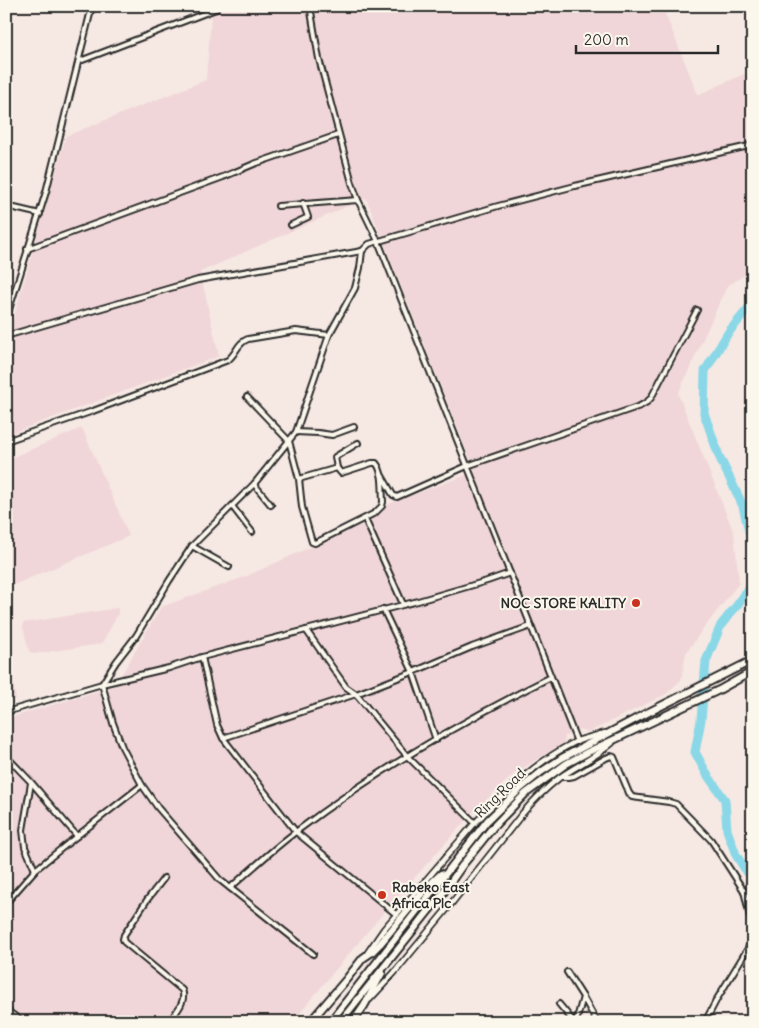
<svg xmlns="http://www.w3.org/2000/svg" width="759" height="1028" viewBox="0 0 759 1028" font-family="Delius,sans-serif">
  <rect width="100%" height="100%" fill="#f6e8e3"/>
  <filter id="ink" filterUnits="userSpaceOnUse"><feTurbulence type="fractalNoise" baseFrequency=".02" numOctaves="2"/><feDisplacementMap in="SourceGraphic" scale="10" xChannelSelector="R" yChannelSelector="G"/><feConvolveMatrix kernelMatrix="1 2 1 2 8 2 1 2 1" color-interpolation-filters="sRGB"/></filter>
  <g filter="url(#ink)">
    <g fill="#f0d6d8">
      <path d="M212,6H662L698,95L753,70V270L727,286L678,394L734,533L739,583L703,629L686,653L681,680L666,694L589,732L580,729L565,736L564,743L515,773L473,812L384,912L292,1022H6V719L115,686L161,607L247,576L359,525L391,503L475,472L366,198L200,272L219,356L6,435V344L66,136L206,80Z"/>
      <path d="M82,428L129,536L6,588V460Z"/>
      <path d="M118,608V614L103,641L100,644L34,654L31,653L29,651L23,627V623Z"/>
      <path d="M6,644L16,699L6,702Z"/>
    </g>
    <g fill="none" stroke-linecap="round" stroke-linejoin="round">
      <g stroke="#8ad8e7" stroke-width="9">
        <path d="M753,303L728,333L705,371L704,413L719,456L743,506L750,536L753,556"/>
        <path d="M753,581L738,604L721,625L706,661L701,720L695,752L708,776L725,800L727,830L736,855L747,872L753,873"/>
      </g>
      <g stroke="#2b2b2b" stroke-width="8">
        <g id="minor">
          <path d="M310,6L319,59L352,183L358,200L378,241L577,742"/>
          <path d="M80,61L216,9"/>
          <path d="M6,206L40,214"/>
          <path d="M278,206L358,200"/>
          <path d="M291,225L308,217L303,203"/>
          <path d="M27,249L223,177L254,164L338,135"/>
          <path d="M6,319L46,192L92,6"/>
          <path d="M6,336L198,280L362,251"/>
          <path d="M247,397L289,441L299,479L302,507L312,542L315,543L375,513L382,506L383,502C382,490 384,472 376,463H372L341,473L337,468L299,479"/>
          <path d="M296,432L318,433L332,435L354,427"/>
          <path d="M6,441L93,411L228,360C237,353 237,343 248,339L296,331L329,335"/>
          <path d="M337,468L335,457L358,443"/>
          <path d="M381,474L393,495L397,497L467,466L640,406L647,402L651,398L697,310"/>
          <path d="M254,484L271,505"/>
          <path d="M232,506L252,532"/>
          <path d="M365,519L403,604"/>
          <path d="M192,546L229,567"/>
          <path d="M383,609L413,672L436,740"/>
          <path d="M306,630L346,687L356,694L407,756L475,823"/>
          <path d="M202,657L217,725L223,738"/>
          <path d="M6,712L102,684L169,668L202,657L418,601L487,581L510,573"/>
          <path d="M6,756L31,782L77,836"/>
          <path d="M560,777H569L574,776L606,758L611,756L614,757L629,793L632,797L669,802L676,804L711,840L744,891L753,893"/>
          <path d="M31,783L23,830L25,847L35,870"/>
          <path d="M164,878L147,900L124,935L123,939L124,942L182,990C187,1001 176,1012 169,1022"/>
          <path d="M230,888C252,869 274,848 297,831C376,771 462,721 551,677"/>
          <path d="M744,891L753,929"/>
          <path d="M6,903L35,870L77,836L142,785"/>
          <path d="M397,915L296,832L223,738L356,694L413,672L472,647L531,626"/>
          <path d="M313,954L220,880L158,808L142,785L122,747L113,723L102,684L116,662L136,636L169,581L192,546L254,484L296,432L329,335L355,288L360,268L362,251L369,244L498,206L575,186L753,145"/>
          <path d="M567,972L583,997L597,1022"/>
          <path d="M559,1004L574,1022"/>
          <path d="M6,1010L23,1022"/>
          <path d="M576,1022L583,997"/>
          <path d="M705,1022L717,999L753,940"/>
        </g>
      </g>
      <g stroke="#2b2b2b" stroke-width="8">
        <g id="tertiary">
          <path d="M366,955L384,929L475,823C504,793 537,761 575,742C584,738 596,736 605,733"/>
          <path d="M370,999L394,973L447,909L522,814C533,801 545,789 559,778C576,766 596,757 612,743"/>
        </g>
      </g>
      <g stroke="#2b2b2b" stroke-width="10">
        <g id="trunk">
          <path d="M310,1022L345,981L363,958L372,952L380,944L427,887L441,874"/>
          <path d="M330,1022L487,821L520,789L541,772L562,758L647,713L753,660"/>
          <path d="M340,1022L443,893L464,863L493,827L525,794L566,764L588,752L719,690L753,671"/>
          <path d="M353,1022L364,1006L382,973"/>
        </g>
      </g>
      <use href="#minor" stroke="#fbf7ec" stroke-width="4"/>
      <use href="#tertiary" stroke="#fbf7ec" stroke-width="4.5"/>
      <use href="#trunk" stroke="#fbf7ec" stroke-width="6"/>
    </g>
  </g>
  <g fill="#c8321e" stroke="#fbf7ec" stroke-width="2">
    <circle cx="636" cy="603" r="5"/>
    <circle cx="382" cy="895" r="5"/>
  </g>
  <g text-anchor="middle" dominant-baseline="central" stroke-width="4" stroke-linejoin="round" paint-order="stroke">
    <g font-size="14" font-weight="bold" fill="#2b2b2b" stroke="#fbf7ec" text-anchor="end">
      <text x="626" y="603">NOC STORE KALITY</text>
      <text x="392" y="887" text-anchor="start">Rabeko East<tspan x="392" dy="16">Africa Plc</tspan></text>
    </g>
    <g font-size="14" fill="#2b2b2b" stroke="#fbf7ec">
      <text transform="translate(500 793) rotate(-44)">Ring Road</text>
    </g>
  </g>
  <rect width="759" height="1028" fill="none" stroke="#fbf7ec" stroke-width="25"/>
  <rect x="12" y="12" width="734" height="1003" fill="none" stroke="#2b2b2b" stroke-width="2" filter="url(#ink)"/>
  <path d="M576 45v8h142v-8" fill="none" stroke="#2b2b2b" stroke-width="2.5"/>
  <text x="584" y="45" font-size="15" fill="#2b2b2b" stroke="#fbf7ec" stroke-width="4" paint-order="stroke">200 m</text>
</svg>
